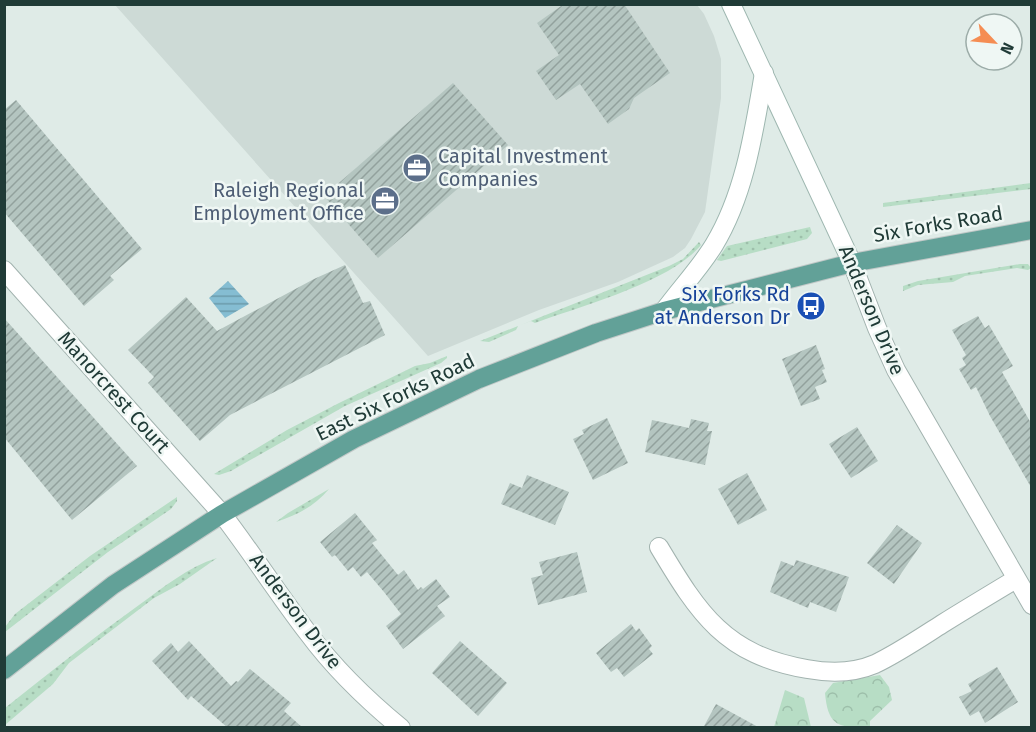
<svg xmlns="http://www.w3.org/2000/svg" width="1036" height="732" viewBox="0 0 1036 732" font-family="'Fira Sans',sans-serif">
  <defs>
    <pattern id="grass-dots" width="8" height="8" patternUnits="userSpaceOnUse" patternTransform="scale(1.5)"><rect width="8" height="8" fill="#b7ddc5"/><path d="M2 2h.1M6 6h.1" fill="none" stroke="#9dbfaa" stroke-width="1.8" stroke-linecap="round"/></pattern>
    <pattern id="forest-crowns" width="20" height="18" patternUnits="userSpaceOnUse" patternTransform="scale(1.5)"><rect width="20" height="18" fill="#b7ddc5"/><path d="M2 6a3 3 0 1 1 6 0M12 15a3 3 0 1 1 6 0" fill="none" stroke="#9dbfaa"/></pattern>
    <pattern id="water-rules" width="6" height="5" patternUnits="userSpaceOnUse" patternTransform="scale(1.5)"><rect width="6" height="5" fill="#85bdd2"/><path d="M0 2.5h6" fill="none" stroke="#6c9bab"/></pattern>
    <pattern id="building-hatch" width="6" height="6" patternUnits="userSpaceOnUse" patternTransform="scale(1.5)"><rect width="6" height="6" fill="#b4c5c0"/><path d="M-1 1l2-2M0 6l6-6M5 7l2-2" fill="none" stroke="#92a19d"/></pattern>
  </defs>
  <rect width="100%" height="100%" fill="#dfebe7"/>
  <path fill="#cddad6" d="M115,5H697L704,14L714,36L721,59V98L705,212L691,239L685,248L673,257L618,282L539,310L428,356Z"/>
  <g fill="url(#grass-dots)">
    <path d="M1031,183V189L883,207V203Z"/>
    <path d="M810,227L812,233L807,239L721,261L717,260L727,246Z"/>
    <path d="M699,242L701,245C671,282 581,306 535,323L531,321L518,326L516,330L489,342L480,341L669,266L683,259Z"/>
    <path d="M1020,264H1028L1031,268L1028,270L1017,268L965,276L953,282L918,285L903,291V286L918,281Z"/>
    <path d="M447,356V358L441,363L345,406L231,471L219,475L214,474L287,430L339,403L415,366L430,363Z"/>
    <path d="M329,489C315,506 297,515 276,522L288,513Z"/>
    <path d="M177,497V501L171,509L108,552L5,632V627L15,614L90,556Z"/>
    <path d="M217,558L180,584L154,598L69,663L53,684L5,725V708C49,673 93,638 139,605C164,587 188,567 217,558Z"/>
  </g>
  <g fill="url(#forest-crowns)">
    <path d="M880,675L889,687L892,700L870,721V727C839,728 828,727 825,693L833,683Z"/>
    <path d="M785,690L804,698L811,727H774Z"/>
  </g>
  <path fill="url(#water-rules)" d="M228,281L249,304L225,318L209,298Z"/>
  <g fill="url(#building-hatch)">
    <path d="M564,4H624L670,73L634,98L629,109L608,124L580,84L556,100L536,71L559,55L537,23Z"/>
    <path d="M453,83L508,145L378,258L324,196Z"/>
    <path d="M16,100L142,249L110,276L114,280L84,306L4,212V110Z"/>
    <path d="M345,265L363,303L370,301L385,335L230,415L200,441L148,383L154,377L128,350L186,297L217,331L314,279Z"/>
    <path d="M978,316L985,328L989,325L1013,366L1002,372L1032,425V489L990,416L976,387L971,390L959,369L966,365L962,358L966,355L952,330Z"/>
    <path d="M4,318L137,466L72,520L4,437Z"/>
    <path d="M816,345L825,369L822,370L827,382L815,387L820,399L801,406L782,359Z"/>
    <path d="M607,418L628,463L593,480L573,439L584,434L582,430Z"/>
    <path d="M691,419L709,423L707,431H712L705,465L645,452L652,420L689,428Z"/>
    <path d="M857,427L878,461L851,478L829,444Z"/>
    <path d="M747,473L767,510L738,525L718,489Z"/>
    <path d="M527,475L569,492L555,525L501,504L510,483L522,488Z"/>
    <path d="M355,513L377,540L372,543L398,575L404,570L418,590L421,587L423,589L436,579L450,597L437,606L445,616L403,649L386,626L401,614L384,592L367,572L361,577L353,567L348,571L335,555L332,557L320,542Z"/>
    <path d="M897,525L922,543L894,584L867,563Z"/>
    <path d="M577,552L587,592L538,605L531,578L543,575L539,562Z"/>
    <path d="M796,560L849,577L836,612L810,602L808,608L770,592L781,561L794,566Z"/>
    <path d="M631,624L636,631L639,628L652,646L649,649L653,654L624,677L617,668L611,672L596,653Z"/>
    <path d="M189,641L231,686L236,681L238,682L250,669L291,703L284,711L303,728H228L191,696L188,700L152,661L171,643L178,652Z"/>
    <path d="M460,641L507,683L478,716L432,673Z"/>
    <path d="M997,667L1018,702L985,723L979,711L970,716L959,697L972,691L968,684Z"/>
    <path d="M716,704L760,728H703Z"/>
  </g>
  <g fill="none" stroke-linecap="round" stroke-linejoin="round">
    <g stroke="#a2b3af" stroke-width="20">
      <g id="street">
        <path d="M852,263L877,328L896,370L1032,605"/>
        <path d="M4,270L222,514C252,553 278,594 308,633C334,668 367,700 401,728"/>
        <path d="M659,547C699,614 725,655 807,669C829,673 854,673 875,664C898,653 920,638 942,624C966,609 991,594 1016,579"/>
      </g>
    </g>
    <g stroke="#9eb7b0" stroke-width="20">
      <g id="secondary">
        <path d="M731,4L852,263"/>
        <path d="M664,311C680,289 700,268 714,245C745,194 754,131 764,73"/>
      </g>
    </g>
    <g stroke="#c1c8c7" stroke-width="20">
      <path id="primary" d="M4,670L113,585L222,514L354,439L479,379L596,333L664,311L852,263L1032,230"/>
    </g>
    <use href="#street" stroke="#fff" stroke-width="18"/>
    <use href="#secondary" stroke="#fff" stroke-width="18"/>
    <use href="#primary" stroke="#62a198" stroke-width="18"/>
  </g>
  <defs>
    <g id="office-disc" transform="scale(1.5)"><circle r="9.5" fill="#5c6f8a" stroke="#eff7f4"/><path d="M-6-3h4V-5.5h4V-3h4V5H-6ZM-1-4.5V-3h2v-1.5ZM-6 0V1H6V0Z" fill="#fff"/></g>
    <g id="bus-disc" transform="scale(1.5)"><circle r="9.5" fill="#1a4fb4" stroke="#eff7f4"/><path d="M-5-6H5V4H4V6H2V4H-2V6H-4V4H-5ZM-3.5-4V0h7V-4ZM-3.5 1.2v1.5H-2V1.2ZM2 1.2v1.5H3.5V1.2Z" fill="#fff"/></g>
  </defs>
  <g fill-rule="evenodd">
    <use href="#office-disc" x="417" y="168"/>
    <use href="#office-disc" x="385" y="201"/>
    <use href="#bus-disc" x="811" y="306"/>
  </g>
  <g text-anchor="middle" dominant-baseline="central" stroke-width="5" stroke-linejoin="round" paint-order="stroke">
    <g font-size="20" fill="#4e5e75" stroke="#eff7f4" text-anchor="start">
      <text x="438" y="156">Capital Investment<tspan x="438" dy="23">Companies</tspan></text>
      <text x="364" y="190" text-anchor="end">Raleigh Regional<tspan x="364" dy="23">Employment Office</tspan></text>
    </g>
    <g font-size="20" fill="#203b37" stroke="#eff7f4">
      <text transform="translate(938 224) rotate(-10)">Six Forks Road</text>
      <text transform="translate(872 310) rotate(67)">Anderson Drive</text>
      <text transform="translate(114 392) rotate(48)">Manorcrest Court</text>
      <text transform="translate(395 397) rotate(-26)">East Six Forks Road</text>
      <text transform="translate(296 611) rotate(53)">Anderson Drive</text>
    </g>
    <g font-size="20" fill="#164399" stroke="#eff7f4" text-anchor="end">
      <text x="790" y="294">Six Forks Rd<tspan x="790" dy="23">at Anderson Dr</tspan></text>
    </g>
  </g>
  <rect width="1036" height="732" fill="none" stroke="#203b37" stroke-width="12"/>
  <g transform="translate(994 42) rotate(116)"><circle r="28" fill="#eff7f4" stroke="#9caca8" stroke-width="1.5"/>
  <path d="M0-4.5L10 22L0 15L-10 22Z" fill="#f58d53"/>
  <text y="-9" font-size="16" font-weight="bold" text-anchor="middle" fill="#203b37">N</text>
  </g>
</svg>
